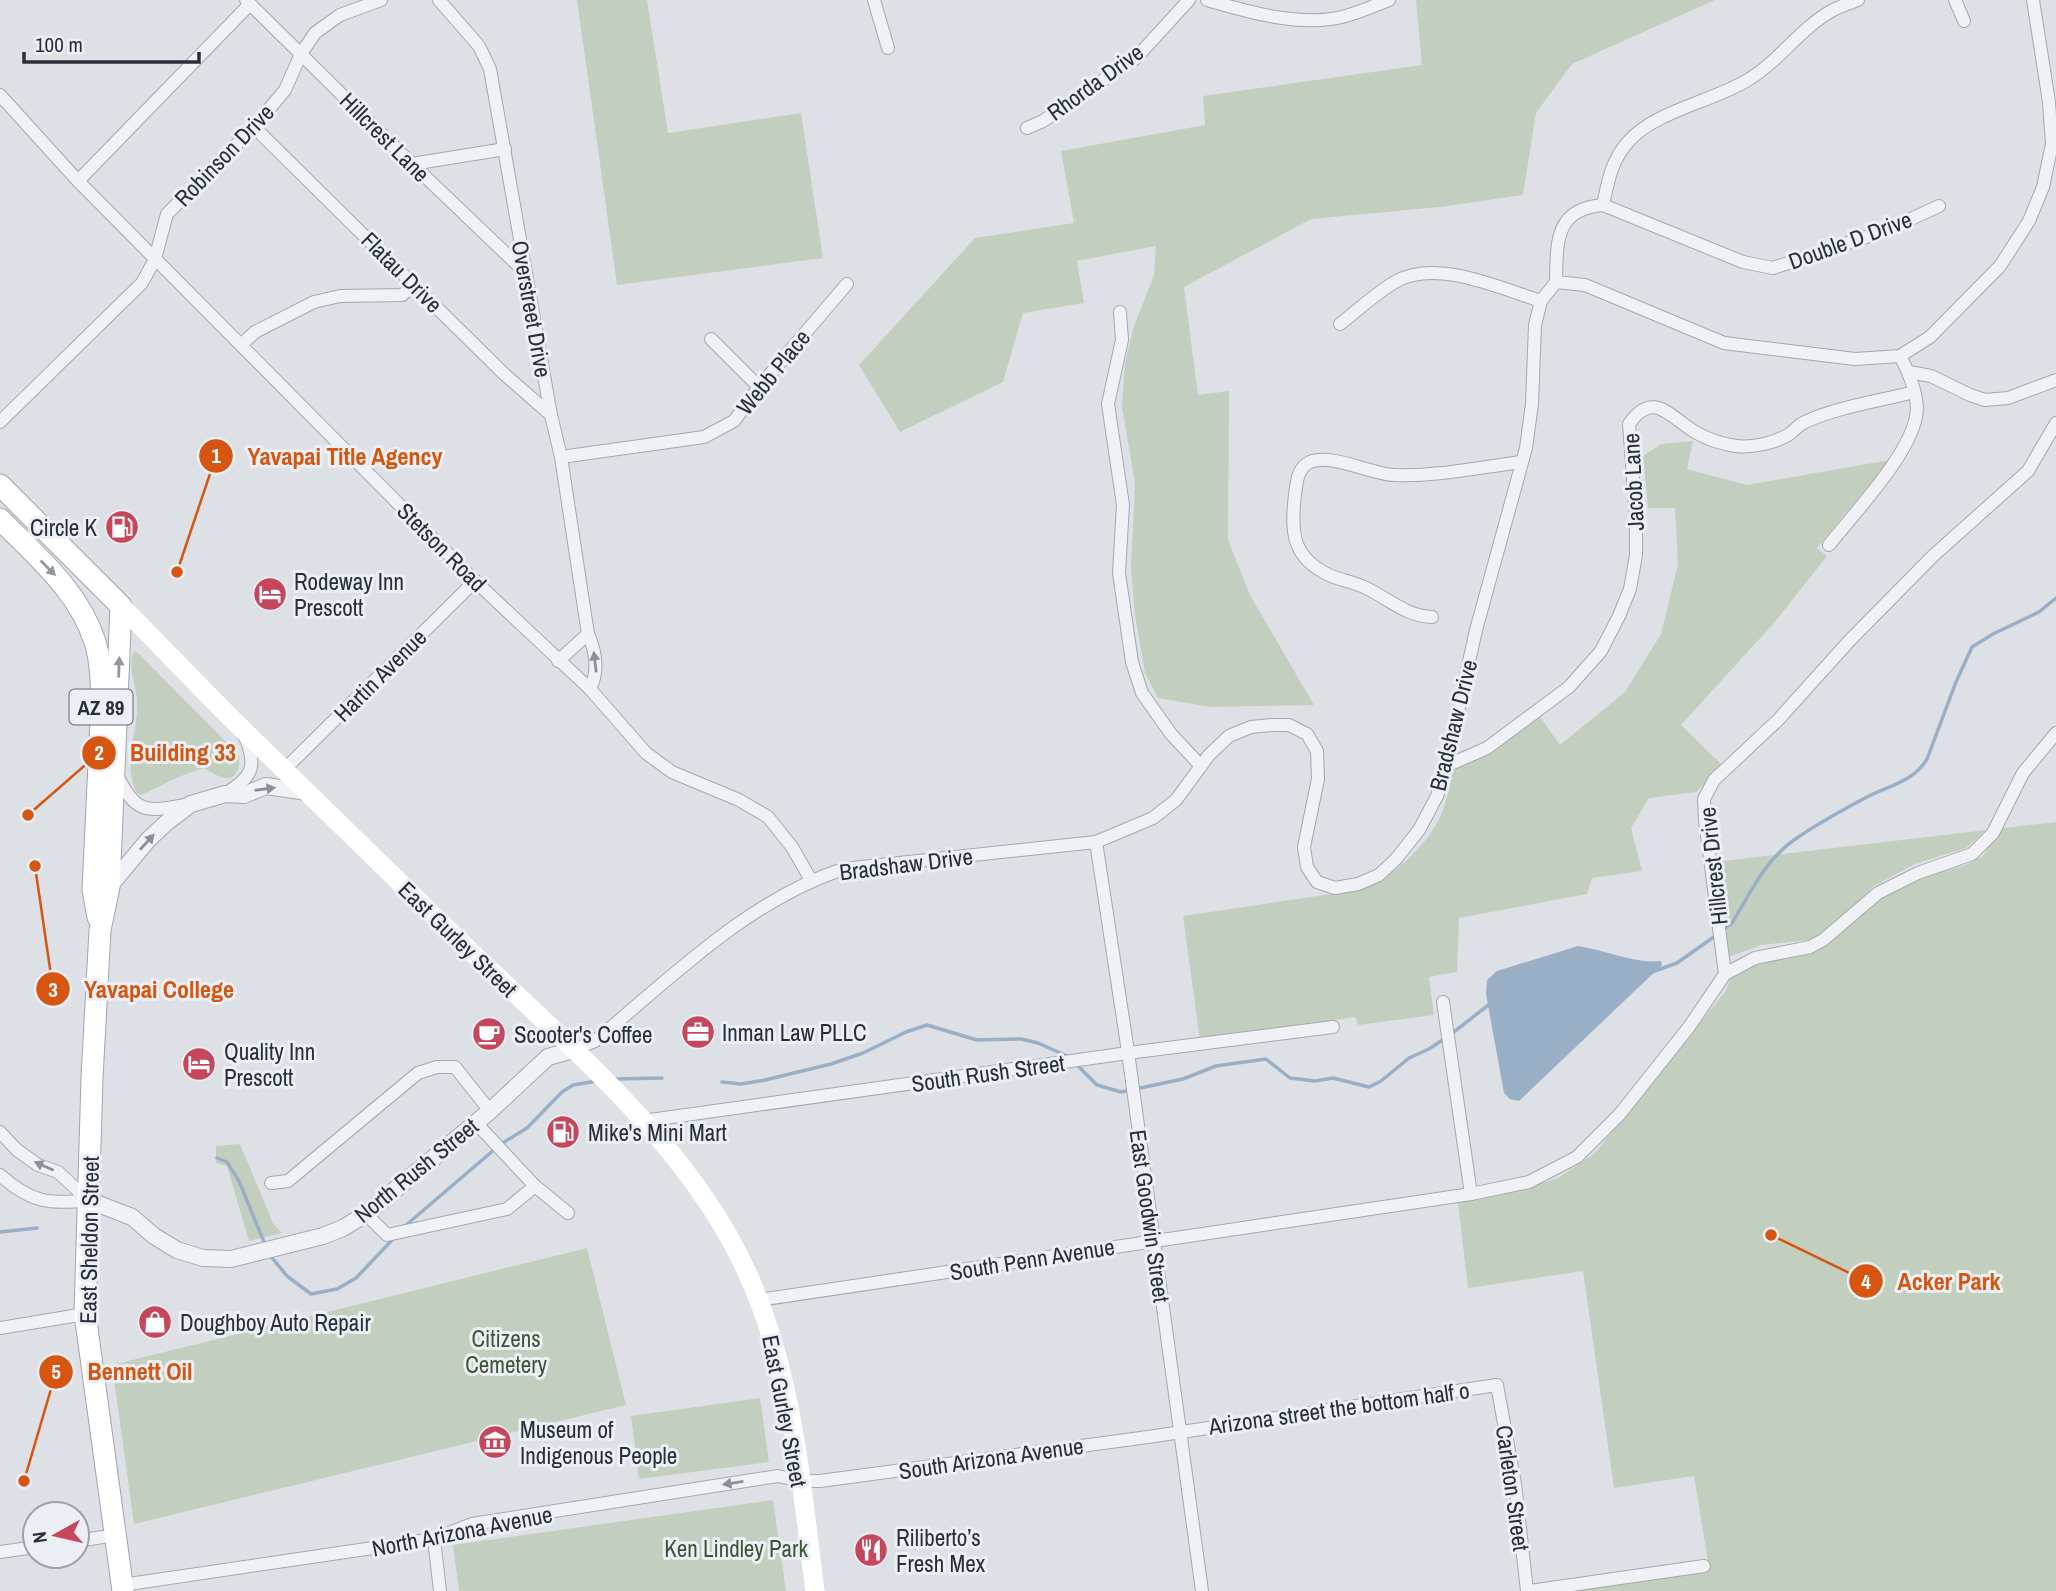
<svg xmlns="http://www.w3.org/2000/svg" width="2056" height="1591" viewBox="0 0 2056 1591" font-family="'Archivo Narrow',sans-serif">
  <rect width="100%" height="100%" fill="#dde1e6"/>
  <g fill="#c3cfbe">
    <path d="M577,0H647L668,133L801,113L823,258L617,285Z"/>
    <path d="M1416,0H1715L1572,64L1536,113L1523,195L1440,207L1311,219L1184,287L1198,395L1229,391L1228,540L1250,595L1314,705L1211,707L1158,698L1145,673L1135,615L1131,567L1135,483L1122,407L1125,363L1134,326L1154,275L1156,246L1077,261L1084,303L1023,313L1003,382L900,432L859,365L975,238L1074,223L1061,151L1205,125L1203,96L1422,65Z"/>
    <path d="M1693,441L1687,469L1747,485L1890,460L1817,548L1827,556L1774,623L1681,725L1723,766L1696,792L1649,798L1631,828L1642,871L1592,878L1587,894L1459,918L1457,972L1429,977L1434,1015L1358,1025L1355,1017L1200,1041L1183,916L1364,889C1394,874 1423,850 1439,819C1446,806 1449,787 1453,772L1539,715L1560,745L1625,692L1661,634L1678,564L1675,508H1648L1643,456L1661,444Z"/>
    <path d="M134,651L137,652L238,754C242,765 237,783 221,777C215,775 210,771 204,768L181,776L141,795L136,792C122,758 139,732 137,700C136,685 127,665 134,651Z"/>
    <path d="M2056,822V1591H1576L1705,1572L1709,1568L1694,1476L1614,1488L1583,1271L1468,1288L1458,1203L1518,1191L1558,1178L1595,1153L1725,992L1733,974L1759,963L1810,952L1879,899L1921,878L1965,865L1982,857L2003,828Z"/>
    <path d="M1986,830L1966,848L1915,864L1874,886L1828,932L1809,940L1761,945L1729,957L1714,862Z"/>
    <path d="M240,1144L273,1223L282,1233L249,1241L227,1166L216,1163V1146Z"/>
    <path d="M587,1248L626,1405L134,1524L112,1365Z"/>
    <path d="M760,1398L769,1462L639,1479L631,1416Z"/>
    <path d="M773,1500L786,1591H459L453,1545Z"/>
  </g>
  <path fill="#99afc5" d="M1578,946C1606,950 1634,964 1661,961L1662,965L1519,1101L1510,1099L1504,1093L1486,994L1487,980L1497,971Z"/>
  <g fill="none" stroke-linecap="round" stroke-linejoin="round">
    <g stroke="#99afc5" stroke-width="3.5">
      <path d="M1724,929L1732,923C1750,894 1765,860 1794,840C1817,824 1844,809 1869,796C1891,785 1914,781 1927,759L1956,682L1972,647L1993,634L2039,612L2056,598"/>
      <path d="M1652,972L1677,963L1718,934"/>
      <path d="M1450,1035L1491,1003"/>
      <path d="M1076,1064L1097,1085L1121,1092L1183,1079L1216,1066L1266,1059L1290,1078L1315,1081L1333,1078L1369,1087L1381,1081L1409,1058L1429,1049L1444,1039"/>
      <path d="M615,1079L662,1078"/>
      <path d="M722,1082L741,1084L765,1080L831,1064L863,1053L906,1032L927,1025L977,1040L1021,1039L1038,1043L1067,1056"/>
      <path d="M501,1144L527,1128L562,1092L573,1085L597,1081"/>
      <path d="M217,1158L227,1162L239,1181L266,1247"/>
      <path d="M405,1226L495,1149"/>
      <path d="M0,1232L37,1228"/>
      <path d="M269,1254L287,1276L311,1294L337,1289L356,1278L395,1237"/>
    </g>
    <g stroke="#a3a8b0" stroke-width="14">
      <g id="minor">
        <path d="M246,0L412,164L525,272"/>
        <path d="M439,0L479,46L490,69L551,415L561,457L588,634C596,652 599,671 590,689"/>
        <path d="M874,0L888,48"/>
        <path d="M1207,0C1248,12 1300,27 1342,17C1358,13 1374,6 1389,0"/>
        <path d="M1955,0L1964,21"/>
        <path d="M0,95L78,181L475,581L590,689L646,753L672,772L739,800L768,817L792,847L811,880"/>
        <path d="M254,127L503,373L551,415"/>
        <path d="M1027,128L1043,121L1136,58L1189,0"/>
        <path d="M412,164L505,149"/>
        <path d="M78,181L250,4"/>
        <path d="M1603,205L1743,262L1773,268L1887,230L1939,206"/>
        <path d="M1556,282C1557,243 1554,209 1603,205C1608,182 1611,161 1628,142C1653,112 1713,101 1746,81C1779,62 1800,28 1833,10C1841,6 1850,3 1858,0"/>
        <path d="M1120,312L1122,340L1108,404L1123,505L1119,573L1132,662L1142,693L1171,734L1201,766"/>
        <path d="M1340,324C1358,310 1376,293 1395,282C1436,258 1499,288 1541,301"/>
        <path d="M711,339L759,387"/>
        <path d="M241,345L255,332L314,302L340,296L402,295L414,285"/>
        <path d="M1909,372L1931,376L1970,395L1985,400L2008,398L2056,380"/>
        <path d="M0,422L142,283L155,259L167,214L254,127L285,90L301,54L315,33L340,15L381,0"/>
        <path d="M561,457L704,437L734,421L759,387L847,284"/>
        <path d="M1829,545C1855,512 1908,457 1916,417C1920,397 1909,373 1900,356"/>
        <path d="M1432,617C1405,616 1388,598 1364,587C1353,582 1340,580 1329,575C1291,557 1291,531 1295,494C1297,482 1297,468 1310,462C1331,453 1371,474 1394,475C1436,477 1480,467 1522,462"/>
        <path d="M558,661L588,634"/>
        <path d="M1446,766L1487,748L1569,687L1601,651L1619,616L1630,589L1636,555V518L1629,424C1653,389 1670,417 1695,432C1707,439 1722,444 1736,446C1752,448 1774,443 1788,435C1794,431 1798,425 1805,422C1837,407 1880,401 1914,392"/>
        <path d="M285,769L475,581"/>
        <path d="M117,775C137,817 149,811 190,804"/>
        <path d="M225,794C252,777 258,767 245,737"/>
        <path d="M1096,842L1127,1045L1202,1591"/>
        <path d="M1725,974L1755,958L1810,947L1823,940L1878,893L1918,873L1972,854L1993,833L2023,773L2056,733"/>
        <path d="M1443,1002L1471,1194"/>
        <path d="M573,1050L595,1041C672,977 747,901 843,869L1096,842L1153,818L1176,800L1209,755L1229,736L1251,727L1272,725H1289L1307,734L1317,751L1318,779L1304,847L1307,867L1317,882L1335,888L1358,884L1379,875L1396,859L1419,830L1437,796L1446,766L1476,630L1526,448L1532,404L1535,325L1541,301L1556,282L1585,285L1724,343L1855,359L1900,356L1930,337L2000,266L2029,221L2043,187L2052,144L2049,102L2033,0"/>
        <path d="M643,1121L1128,1053L1333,1027"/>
        <path d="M476,1123L535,1186L568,1213"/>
        <path d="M0,1132L17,1150L38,1165L58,1172L88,1200"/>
        <path d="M0,1175C30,1202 49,1205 88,1200"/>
        <path d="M271,1183L288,1181L418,1073L437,1067H455L490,1111"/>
        <path d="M366,1214L387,1235L507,1209L535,1186"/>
        <path d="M759,1300L1471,1194L1529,1182L1577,1157L1619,1115L1689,1027L1725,974L1705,820L1704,799L1714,780L1778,720L1851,639L1934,555L2028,471L2056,423"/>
        <path d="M0,1328L85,1314"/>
        <path d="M434,1539L440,1591"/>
        <path d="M77,1541L116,1535"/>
        <path d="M0,1552L35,1547"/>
        <path d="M122,1585L434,1539L472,1524L778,1476L801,1481H820L1148,1437L1497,1385L1515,1484L1527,1591"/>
        <path d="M1530,1591L1704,1566"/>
      </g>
    </g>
    <g stroke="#a3a8b0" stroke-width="18">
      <g id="tertiary">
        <path d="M109,887L148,840L166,823L191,804L225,794L244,795L266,786L307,792"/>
        <path d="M88,1200L132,1217L154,1236L177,1250L203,1258L231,1259L323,1236L343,1228L366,1214L490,1111L548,1057L573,1050"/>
      </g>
    </g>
    <g stroke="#9da5b1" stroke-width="23">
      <g id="primary">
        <path d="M0,485L121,606L109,887L100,930L92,1078L85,1314L123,1591"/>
        <path d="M0,519C36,556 79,591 95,642C101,661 101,681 102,701L93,890L98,917"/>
      </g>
    </g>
    <use href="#minor" stroke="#eff1f5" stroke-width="12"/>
    <use href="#tertiary" stroke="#eff1f5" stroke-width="16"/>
    <path stroke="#fff" stroke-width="19" d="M121,606C158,643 194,681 231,718C308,794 386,869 464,945C559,1037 676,1133 737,1252C792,1357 800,1476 815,1591"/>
    <use href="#primary" stroke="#fff" stroke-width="21"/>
  </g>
  <defs><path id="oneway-solid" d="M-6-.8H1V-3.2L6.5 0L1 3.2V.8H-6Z" transform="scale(1.75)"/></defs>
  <g fill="#93979e">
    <use href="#oneway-solid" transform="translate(48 568) rotate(45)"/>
    <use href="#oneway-solid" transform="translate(119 667) rotate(-88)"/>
  </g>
  <g fill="#8b9098">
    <use href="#oneway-solid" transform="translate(595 662) rotate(-97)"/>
    <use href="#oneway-solid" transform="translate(265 789) rotate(-8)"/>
    <use href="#oneway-solid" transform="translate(147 842) rotate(-48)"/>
    <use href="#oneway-solid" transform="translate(44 1166) rotate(-156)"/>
    <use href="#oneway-solid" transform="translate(733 1483) rotate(171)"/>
  </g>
  <defs>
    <g id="fuel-disc" transform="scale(1.75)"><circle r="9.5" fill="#c6475c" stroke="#eceff4"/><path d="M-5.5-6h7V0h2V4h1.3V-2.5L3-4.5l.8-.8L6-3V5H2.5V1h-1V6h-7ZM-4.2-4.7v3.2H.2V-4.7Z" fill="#fff"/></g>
    <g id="hotel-disc" transform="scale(1.75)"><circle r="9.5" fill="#c6475c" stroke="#eceff4"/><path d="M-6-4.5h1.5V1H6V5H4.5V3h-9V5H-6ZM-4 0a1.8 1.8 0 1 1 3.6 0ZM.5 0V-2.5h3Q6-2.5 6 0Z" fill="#fff"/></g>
    <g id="office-disc" transform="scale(1.75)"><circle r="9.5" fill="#c6475c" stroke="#eceff4"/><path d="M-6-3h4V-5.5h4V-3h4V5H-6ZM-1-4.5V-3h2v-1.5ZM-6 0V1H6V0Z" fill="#fff"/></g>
    <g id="cafe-disc" transform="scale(1.75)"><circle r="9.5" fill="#c6475c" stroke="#eceff4"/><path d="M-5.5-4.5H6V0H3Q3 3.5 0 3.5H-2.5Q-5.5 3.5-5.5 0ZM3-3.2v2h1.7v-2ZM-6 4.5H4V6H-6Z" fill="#fff"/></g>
    <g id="shop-disc" transform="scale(1.75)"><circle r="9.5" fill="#c6475c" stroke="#eceff4"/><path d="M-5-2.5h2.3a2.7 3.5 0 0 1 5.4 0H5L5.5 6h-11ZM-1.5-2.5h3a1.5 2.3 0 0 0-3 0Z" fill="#fff"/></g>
    <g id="museum-disc" transform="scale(1.75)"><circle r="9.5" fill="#c6475c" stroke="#eceff4"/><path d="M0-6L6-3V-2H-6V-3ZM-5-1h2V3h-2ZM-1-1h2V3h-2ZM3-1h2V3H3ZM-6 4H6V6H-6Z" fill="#fff"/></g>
    <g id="restaurant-disc" transform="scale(1.75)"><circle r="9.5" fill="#c6475c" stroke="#eceff4"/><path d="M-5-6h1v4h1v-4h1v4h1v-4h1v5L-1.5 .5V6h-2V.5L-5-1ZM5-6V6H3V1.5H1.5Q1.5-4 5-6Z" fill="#fff"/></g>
  </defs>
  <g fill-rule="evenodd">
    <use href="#fuel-disc" x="122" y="527"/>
    <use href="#hotel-disc" x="270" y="594"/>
    <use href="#office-disc" x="698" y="1032"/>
    <use href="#cafe-disc" x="489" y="1034"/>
    <use href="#hotel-disc" x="199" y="1064"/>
    <use href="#fuel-disc" x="563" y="1132"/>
    <use href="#shop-disc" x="155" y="1322"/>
    <use href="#museum-disc" x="495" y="1442"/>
    <use href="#restaurant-disc" x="871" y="1550"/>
  </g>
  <g text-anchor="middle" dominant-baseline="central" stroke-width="6" stroke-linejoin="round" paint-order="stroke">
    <rect fill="#eceff4" stroke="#626973" stroke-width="2" x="69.5" y="689.5" width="63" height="35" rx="5"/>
    <g font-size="21" font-weight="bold" fill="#272f3c">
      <text x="101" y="707">AZ 89</text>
    </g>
    <g font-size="23" fill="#272f3c" stroke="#eceff4">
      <text transform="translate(1095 82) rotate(-36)">Rhorda Drive</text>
      <text transform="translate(385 137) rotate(45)">Hillcrest Lane</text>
      <text transform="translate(224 155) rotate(-46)">Robinson Drive</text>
      <text transform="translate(1850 240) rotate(-20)">Double D Drive</text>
      <text transform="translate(402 272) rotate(45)">Flatau Drive</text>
      <text transform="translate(532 309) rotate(80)">Overstreet Drive</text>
      <text transform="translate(773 372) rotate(-51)">Webb Place</text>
      <text transform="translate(1633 482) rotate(-93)">Jacob Lane</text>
      <text transform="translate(442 547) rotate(45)">Stetson Road</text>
      <text transform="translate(380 675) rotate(-45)">Hartin Avenue</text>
      <text transform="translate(1453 725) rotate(-76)">Bradshaw Drive</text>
      <text transform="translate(906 864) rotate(-7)">Bradshaw Drive</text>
      <text transform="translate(1713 866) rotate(-96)">Hillcrest Drive</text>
      <text transform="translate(458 939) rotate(44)">East Gurley Street</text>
      <text transform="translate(988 1073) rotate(-8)">South Rush Street</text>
      <text transform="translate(416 1170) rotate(-39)">North Rush Street</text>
      <text transform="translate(1150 1216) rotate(82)">East Goodwin Street</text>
      <text transform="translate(89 1240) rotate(-89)">East Sheldon Street</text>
      <text transform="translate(1032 1259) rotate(-9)">South Penn Avenue</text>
      <text transform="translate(1339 1408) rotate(-8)">Arizona street the bottom half o</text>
      <text transform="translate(785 1411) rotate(79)">East Gurley Street</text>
      <text transform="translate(991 1458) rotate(-8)">South Arizona Avenue</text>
      <text transform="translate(1513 1488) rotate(82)">Carleton Street</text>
      <text transform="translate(462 1531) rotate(-11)">North Arizona Avenue</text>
    </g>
    <g font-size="23" fill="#272f3c" stroke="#eceff4" text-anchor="start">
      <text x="97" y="527" text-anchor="end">Circle K</text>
      <text x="294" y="581">Rodeway Inn<tspan x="294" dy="26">Prescott</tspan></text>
      <text x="722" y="1032">Inman Law PLLC</text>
      <text x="514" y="1034">Scooter's Coffee</text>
      <text x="224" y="1051">Quality Inn<tspan x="224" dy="26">Prescott</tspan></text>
      <text x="588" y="1132">Mike's Mini Mart</text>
      <text x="180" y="1322">Doughboy Auto Repair</text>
      <text x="520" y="1429">Museum of<tspan x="520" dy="26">Indigenous People</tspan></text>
      <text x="896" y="1537">Riliberto’s<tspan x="896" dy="26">Fresh Mex</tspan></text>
    </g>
    <g font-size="23" fill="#3c5635" stroke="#eceff4">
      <text x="506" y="1338">Citizens<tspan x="506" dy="26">Cemetery</tspan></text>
      <text x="736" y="1548">Ken Lindley Park</text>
    </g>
  </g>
  <path fill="none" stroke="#d55511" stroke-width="2.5" d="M177 572L216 456M28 815L99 753M35 866L53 989M1771 1235L1866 1281M24 1481L56 1372"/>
  <g fill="#d55511" stroke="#eceff4" stroke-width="2.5">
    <circle cx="177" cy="572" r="7"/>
    <circle cx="28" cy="815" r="7"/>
    <circle cx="35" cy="866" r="7"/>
    <circle cx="1771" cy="1235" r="7"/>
    <circle cx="24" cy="1481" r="7"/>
    <circle cx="216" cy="456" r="18"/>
    <circle cx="99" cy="753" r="18"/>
    <circle cx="53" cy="989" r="18"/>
    <circle cx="1866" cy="1281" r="18"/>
    <circle cx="56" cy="1372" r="18"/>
  </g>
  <g font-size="21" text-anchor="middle" font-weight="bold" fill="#fff">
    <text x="216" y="463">1</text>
    <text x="99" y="760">2</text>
    <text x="53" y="997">3</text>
    <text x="1866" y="1289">4</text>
    <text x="56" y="1379">5</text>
  </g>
  <g font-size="24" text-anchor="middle" font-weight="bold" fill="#d55511" stroke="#eceff4" stroke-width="6" stroke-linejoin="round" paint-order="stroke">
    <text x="345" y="465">Yavapai Title Agency</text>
    <text x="183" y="761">Building 33</text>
    <text x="159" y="998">Yavapai College</text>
    <text x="1949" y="1290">Acker Park</text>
    <text x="140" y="1380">Bennett Oil</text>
  </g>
  <g transform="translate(56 1535) rotate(262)"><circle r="33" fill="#eceff4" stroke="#9da2aa" stroke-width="2"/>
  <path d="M0-5L12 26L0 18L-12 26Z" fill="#c6475c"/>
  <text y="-10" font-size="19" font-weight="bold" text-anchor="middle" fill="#272f3c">N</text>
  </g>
  <path d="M24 52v10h175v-10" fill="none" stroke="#272f3c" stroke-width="3.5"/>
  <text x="35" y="52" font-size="21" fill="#272f3c" stroke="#eceff4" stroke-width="5" paint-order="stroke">100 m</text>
</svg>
